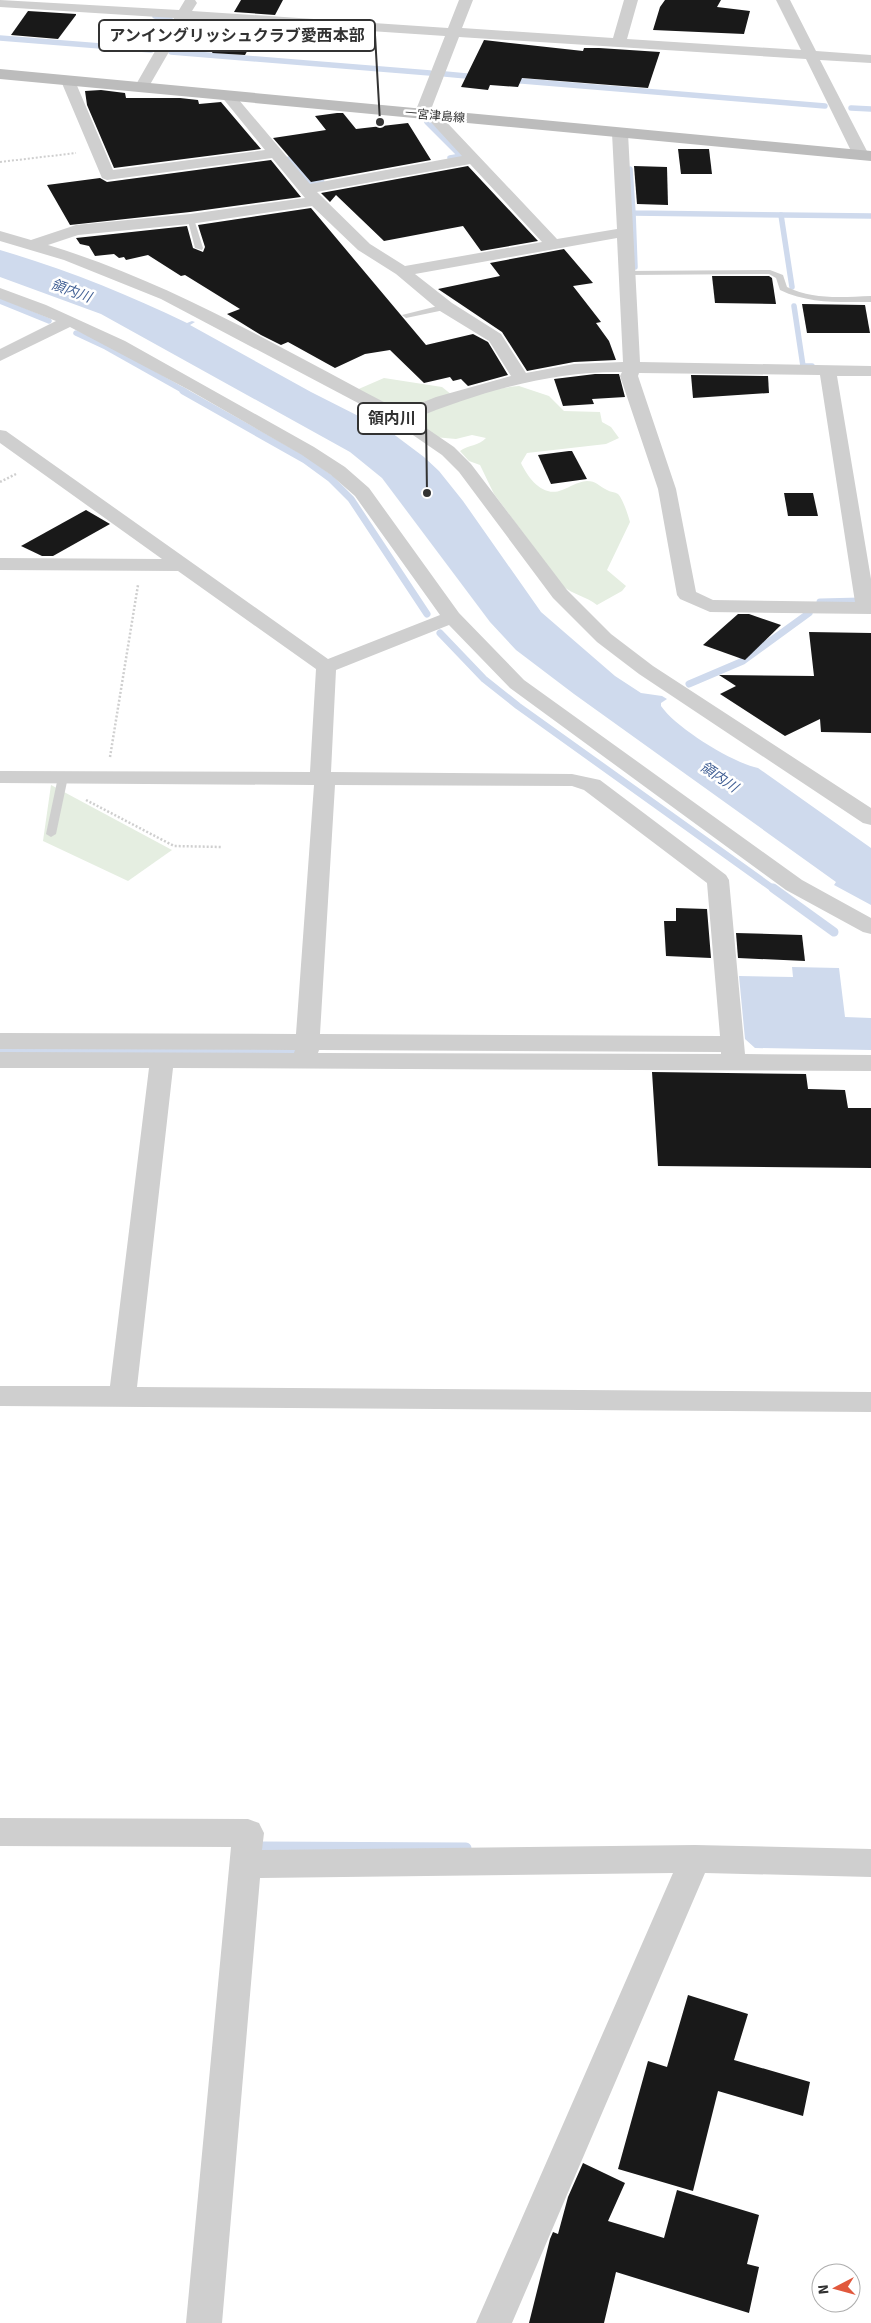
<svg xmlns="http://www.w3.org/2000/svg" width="871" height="2323" viewBox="0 0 871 2323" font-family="Signika,'Noto Sans JP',sans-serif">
  <rect width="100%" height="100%" fill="#fff"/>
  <g fill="#e5eee1">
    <path d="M384,378L442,387L452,395L401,415L354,391Z"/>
    <path d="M519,386L549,396L564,411L600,412L602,422L611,427L619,438L606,444L527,453L521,463C528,478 543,498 562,490C571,487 576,482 587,481C596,481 599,486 607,490C610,492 615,492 618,494C623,499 628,515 630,522L607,570L626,586L622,591L597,605C586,596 573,595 563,586L494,494L480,465L469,461L460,451C468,445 479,446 486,438L472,435L456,439L434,437L413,418C446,403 483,389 519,386Z"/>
    <path d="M51,785L172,850L128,881L43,841Z"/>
  </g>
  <g fill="#cfdaed">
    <path d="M0,250C65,269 127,294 187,323L192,321L195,322L190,325L311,392L392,433L424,457L439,471L463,501L541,612L615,676L641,693L662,696L667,699L661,703V706C676,728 733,763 758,768L871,848V905L834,885L836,882L574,694L516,650L490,622L382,478L350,452L101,314L0,277Z"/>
    <path d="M792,967L839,968L845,1017L871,1018V1050L755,1048L745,1039L739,976L793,977Z"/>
  </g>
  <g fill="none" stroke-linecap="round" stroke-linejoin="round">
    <g stroke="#cfdaed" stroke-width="5.5">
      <path d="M155,16L170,19"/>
      <path d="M188,21L205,19"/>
      <path d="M0,38L151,50"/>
      <path d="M171,52L430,73"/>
      <path d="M445,74L477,77"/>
      <path d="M510,80L825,106"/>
      <path d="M851,108L871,109"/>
      <path d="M427,122L461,156L450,158"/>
      <path d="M289,159L312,184L322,182"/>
      <path d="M630,169L633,213L871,216"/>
      <path d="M633,213L635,267"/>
      <path d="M781,215L792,287"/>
      <path d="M0,301L49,321"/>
      <path d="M794,306L803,366H812"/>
      <path d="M76,333L106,347L186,392"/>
    </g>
    <g stroke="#cfdaed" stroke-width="7">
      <path d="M183,391L305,460L331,479L351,499L427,614"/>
      <path d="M820,602L860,601"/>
      <path d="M440,633L484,679L518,706L775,890"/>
      <path d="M689,684L743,661L809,613"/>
    </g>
    <g stroke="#cfdaed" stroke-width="9">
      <path d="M773,888L834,932"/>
      <path d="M0,1051L292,1053"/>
    </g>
    <path stroke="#cfdaed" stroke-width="11" d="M261,1847L466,1848"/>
  </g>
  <g fill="#191919">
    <path d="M241,0H283L275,15L234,12Z"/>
    <path d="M665,0H721L717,7L750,11L744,34L653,30L660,7Z"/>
    <path d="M28,11L76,14V15L58,39L11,35Z"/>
    <path d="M228,24L269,26L265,34H261L255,46H250L245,55L212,53Z"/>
    <path d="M484,40L583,51L584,48H599L660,52L648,88L522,78L518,87L490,85L488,90L461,87Z"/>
    <path d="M101,90L125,93L126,98H180L198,100L199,104L221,102L261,149L114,168L87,105L85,91Z"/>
    <path d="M337,113H343L356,129L408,123L431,160L311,182L273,138L326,130L315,116Z"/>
    <path d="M678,149H709L712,174H681Z"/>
    <path d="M271,160L301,197L190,212L70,225L47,185L100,178L107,182Z"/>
    <path d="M468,166L538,241L481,251L463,226L384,241L336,195L330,202L321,193Z"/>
    <path d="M634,166L667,167L668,205L637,204Z"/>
    <path d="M311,208L426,345L473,334L488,342L508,375L468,386L461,379L453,381L450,377L424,383L390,350L365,354L335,368L288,342L281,345L261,335L227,314L240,309L185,275L181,276L148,255L126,260L124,257L119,258L114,254L95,256L89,246L80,244L76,238L187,226L193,248L203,252L205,247L198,225Z"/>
    <path d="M564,249L593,283L573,286L601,322L596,323L609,341L616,360L574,362L527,371L502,332L438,289L500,276L490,263Z"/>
    <path d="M712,276H769L772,278L776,304L715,303Z"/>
    <path d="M802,304L865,305L870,333H807Z"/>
    <path d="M595,374H619L625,397L592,399L594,404L563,406L554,379Z"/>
    <path d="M691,375L768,376L769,393L693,398Z"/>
    <path d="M569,451H572L587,479L551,484L538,455Z"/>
    <path d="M784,493H813L818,516H788Z"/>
    <path d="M86,510L110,524L53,556H42L21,546Z"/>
    <path d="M738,614H749L781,625L745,660L703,645Z"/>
    <path d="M809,632L871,633V733L821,732L820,719L785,736L720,694L736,686L719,675L814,676Z"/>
    <path d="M676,908L707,909L711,958L666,956L664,921H676Z"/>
    <path d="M736,933L802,935L805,961L738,958Z"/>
    <path d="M652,1072L806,1074L808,1089L845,1090L848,1108H871V1168L658,1166Z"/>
    <path d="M688,1995L748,2014L734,2060L810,2082L803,2116L718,2091L693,2191L618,2169L648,2061L667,2067Z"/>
    <path d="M583,2163L625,2183L608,2221L664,2238L677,2190L759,2215L747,2264L759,2267L749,2313L616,2272L604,2323H529L550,2239L553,2232L558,2234L568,2197Z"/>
  </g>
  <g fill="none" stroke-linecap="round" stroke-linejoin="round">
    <path stroke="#cfcfcf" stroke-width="2" stroke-dasharray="2 2" stroke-linecap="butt" d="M0,162L76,153"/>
    <g stroke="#cfcfcf" stroke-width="2.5" stroke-dasharray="2 2" stroke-linecap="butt">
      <path d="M0,482L16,474"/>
      <path d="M110,757L138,585"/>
      <path d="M86,800L174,846L221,847"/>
    </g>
    <g fill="#cfcfcf" fill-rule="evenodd">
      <path d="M187,217L194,219L203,248L202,250L195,248Z"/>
      <path d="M770,270L783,275L787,287C813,300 842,297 871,296V302C840,302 809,304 780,290L776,278L769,274L627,275L623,273L627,271Z"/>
      <path d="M446,304L449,305V309L406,318L402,315Z"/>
      <path d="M63,774L68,777L56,834L51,837L46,834L58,777Z"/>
    </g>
    <g fill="#cfcfcf" fill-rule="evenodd">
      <path d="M0,0L179,10L185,0H195L197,3L192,11L448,28L459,0H473L462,28L613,38L624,0H638L627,39L801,50L776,0H790L816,51L871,55V63L820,60L869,155L861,160L853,155L806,59L459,37L430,112L438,113L557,239L617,229L612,133L615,130H625L628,133L640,362L871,366V376H837L871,579V614L710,612L680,599L677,595L658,489L620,376L622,372C551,371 479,392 413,419L454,447L471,464L567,590L611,634L653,666L871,808V825L863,823L639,674L597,642L553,598L459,472L442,455L394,422L161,299L64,260L0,241V231L31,240L76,225L190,214L305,198L272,158L107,180L102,178L61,81L63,78H73L75,81L113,170L265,150L221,96L228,92L233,93L310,184L462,156L427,118L421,119L414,115L445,36L188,19L148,88L141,92L134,88L174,18L0,7ZM470,164L542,242L405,266L370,244L317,192ZM312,206L358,250L396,274L440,311L489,341L511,376L436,397L401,411C286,351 173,283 48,245L78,235L190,224ZM617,238L623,362L574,364L526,373L501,334L452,303L415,274ZM639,373L820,375L855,602L713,600L696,592L676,489L638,376Z"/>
      <path d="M0,288L46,305L125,341L314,447L345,467L369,488L459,613L524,680L802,880L871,918V934L863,932L786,890L510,688L449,625L336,670L331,772L572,774L600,780L726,875L729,880L745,1054L871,1055V1071L173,1068L137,1387L871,1392V1412L0,1406V1386H110L149,1068H0V1052L294,1053L295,1050L0,1049V1033L296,1034L314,785L0,783V771L310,772L316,669L178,571L0,570V558L162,559L0,443V430L6,431L328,659L440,615L355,496L331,475L302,455L189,390L70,327L0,361V349L56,321L0,299ZM335,785L572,786L584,790L707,883L720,1036L320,1034ZM319,1050L721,1052V1054L318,1053Z"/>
      <path d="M0,1818L248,1819L259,1823L264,1833L262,1850L695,1845L871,1849V1877L705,1873L512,2323H476L673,1873L260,1878L222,2323H186L231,1847L0,1846Z"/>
    </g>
    <path fill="#bcbcbc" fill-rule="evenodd" d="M0,69L871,151V161L0,79Z"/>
  </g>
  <g text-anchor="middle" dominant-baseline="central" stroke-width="5" stroke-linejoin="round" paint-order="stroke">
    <g font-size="12" fill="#323232" stroke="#fff">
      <text transform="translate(435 116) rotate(5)">一宮津島線</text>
    </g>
    <g font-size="14" font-style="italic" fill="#415f94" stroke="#fff">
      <text transform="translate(71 291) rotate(20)">領内川</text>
      <text transform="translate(719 777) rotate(34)">領内川</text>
    </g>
  </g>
  <path fill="none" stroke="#323232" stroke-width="2" d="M380 122L375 35M427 493L426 419"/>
  <g fill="#323232" stroke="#fff" stroke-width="2">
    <circle cx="380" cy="122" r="5"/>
    <circle cx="427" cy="493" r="5"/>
  </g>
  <g fill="#fff" stroke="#323232" stroke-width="2">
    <rect x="99" y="20" width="276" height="31" rx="5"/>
    <rect x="358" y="403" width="68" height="31" rx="5"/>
  </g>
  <g font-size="16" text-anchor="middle" font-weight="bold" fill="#323232">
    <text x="237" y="41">アンイングリッシュクラブ愛西本部</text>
    <text x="392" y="424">領内川</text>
  </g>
  <g transform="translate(836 2288) rotate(264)"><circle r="24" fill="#ffffff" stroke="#adadad"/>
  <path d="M0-4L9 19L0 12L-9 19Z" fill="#e1583c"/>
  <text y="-8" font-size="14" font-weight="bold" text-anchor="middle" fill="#323232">N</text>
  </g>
</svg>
